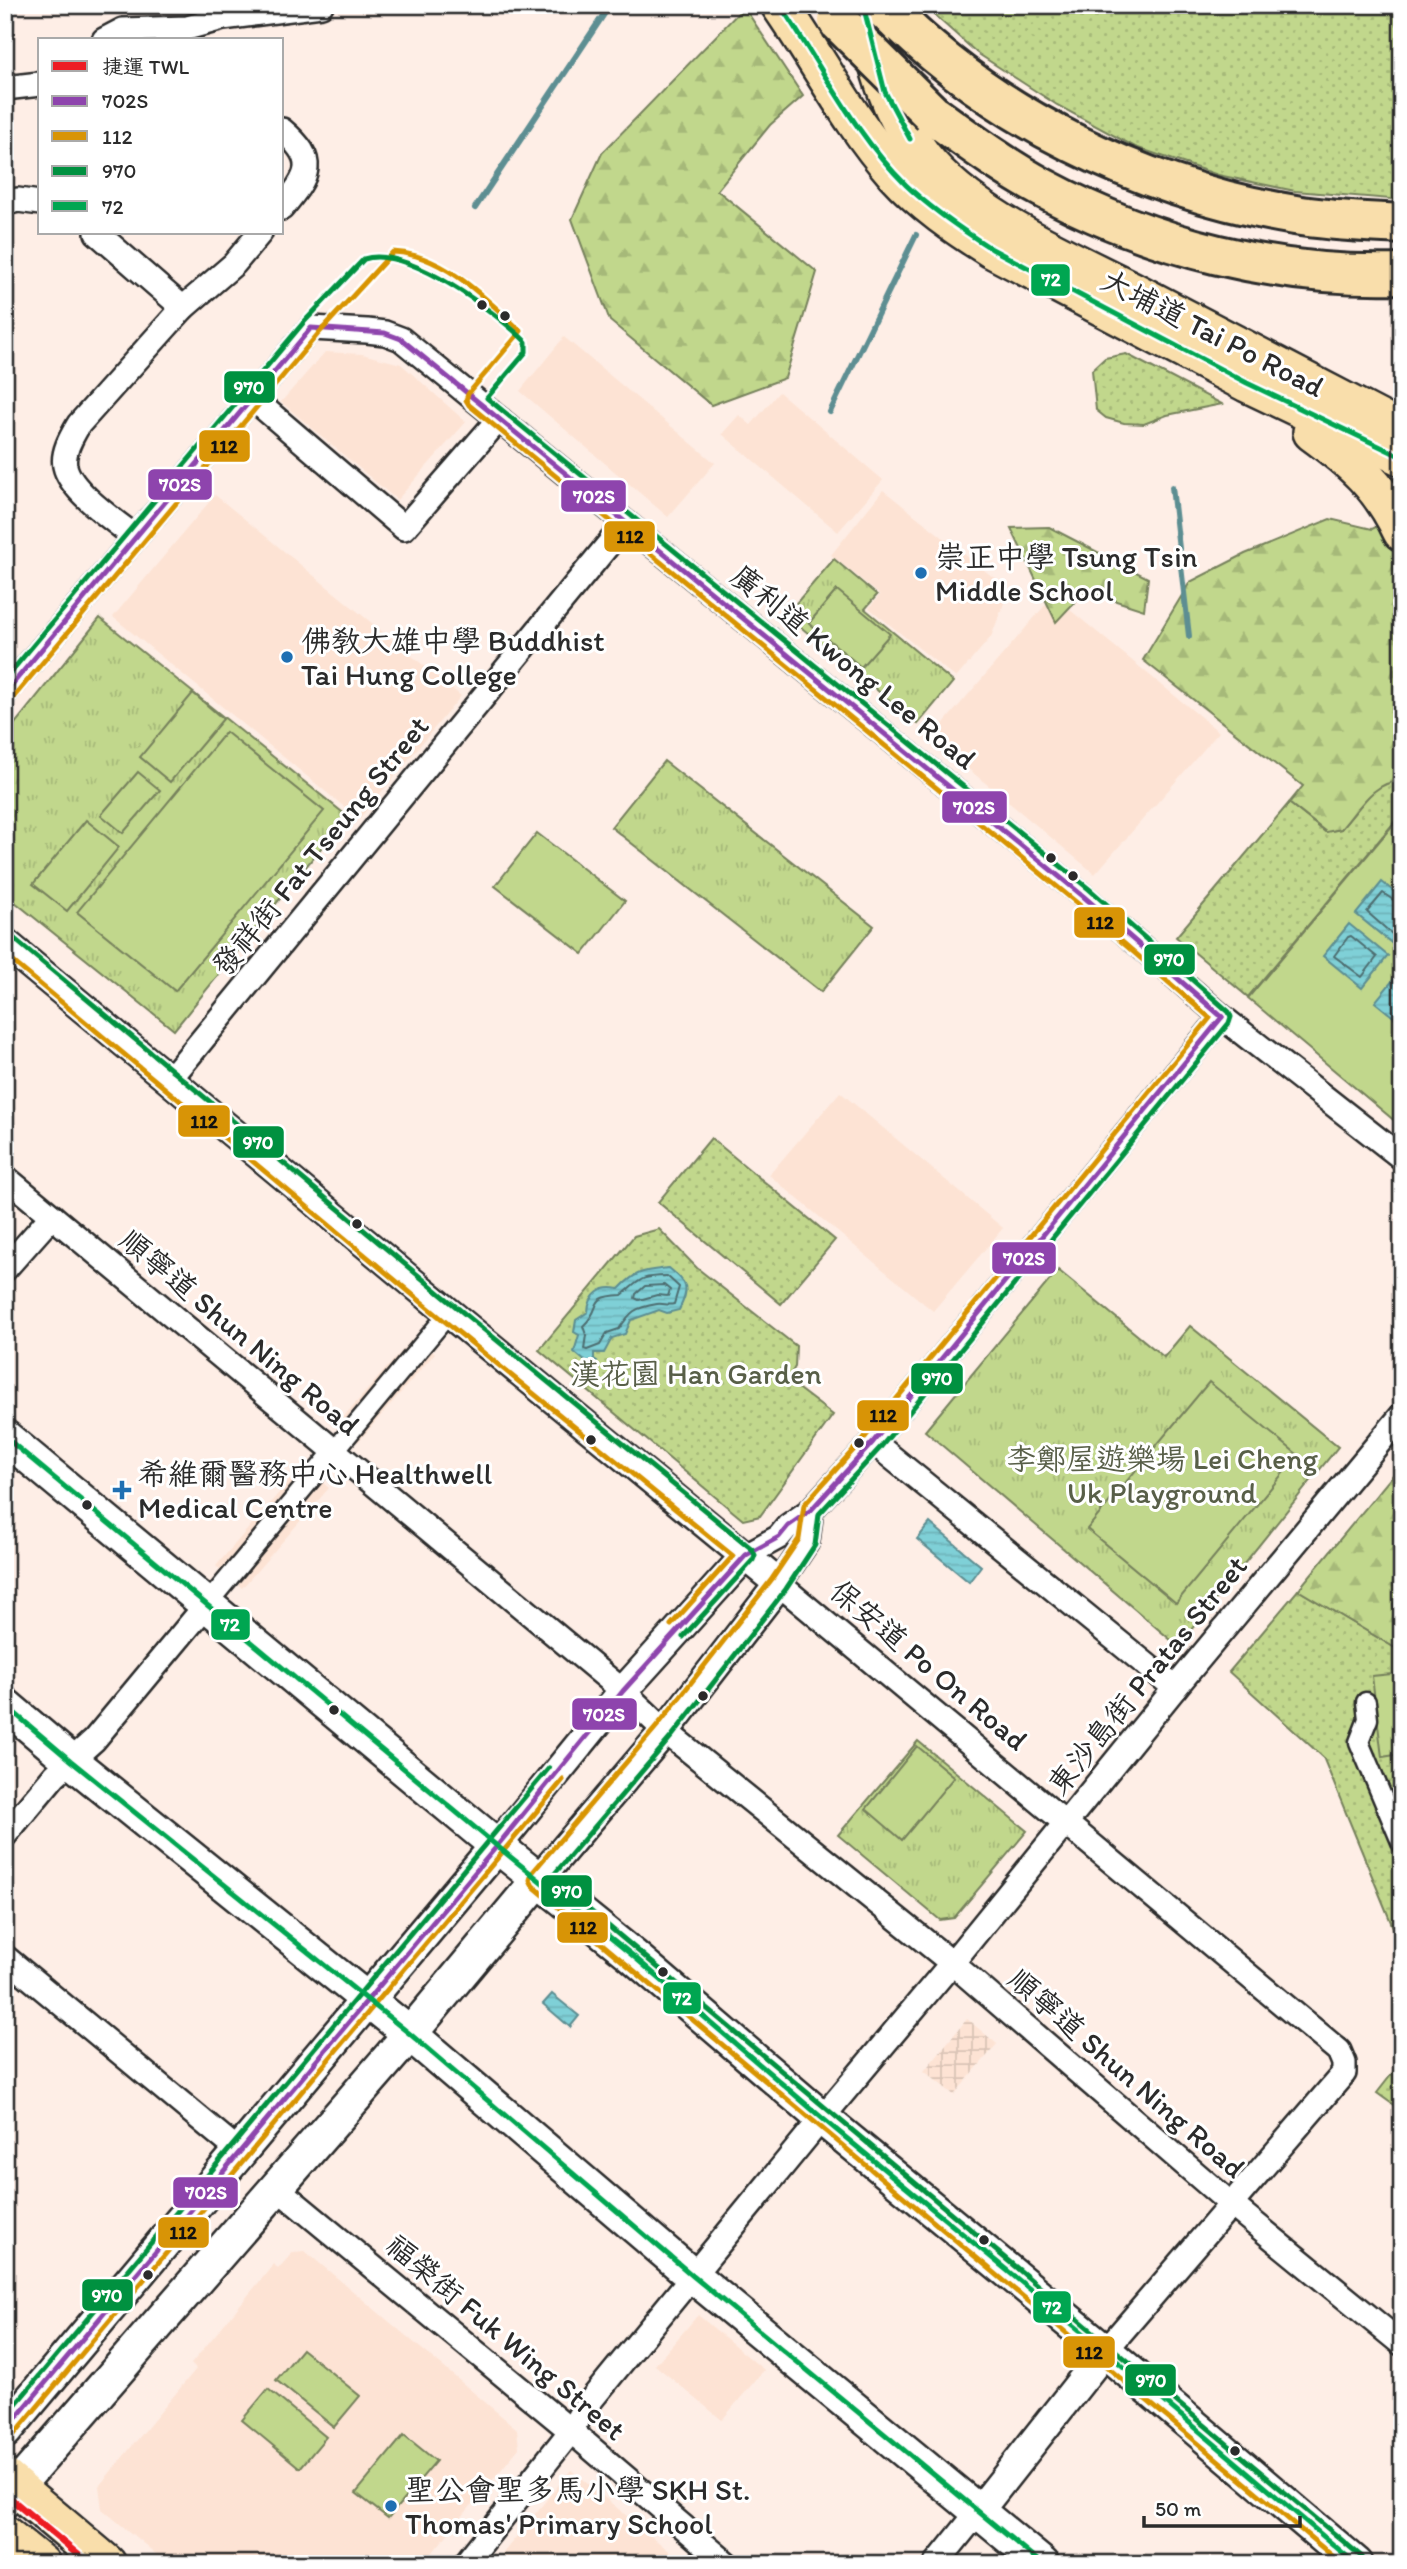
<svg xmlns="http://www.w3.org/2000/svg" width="1407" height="2569" viewBox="0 0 1407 2569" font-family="Itim,'LXGW WenKai TC',sans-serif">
  <defs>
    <pattern id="industrial-grid" width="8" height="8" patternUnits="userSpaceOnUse" patternTransform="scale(1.75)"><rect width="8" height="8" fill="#fde3d4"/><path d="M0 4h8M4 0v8" fill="none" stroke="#d9c3b6"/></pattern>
    <pattern id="grass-dots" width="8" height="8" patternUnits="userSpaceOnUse" patternTransform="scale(1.75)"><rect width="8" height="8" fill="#c1d78c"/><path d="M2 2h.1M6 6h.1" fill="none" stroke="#a6b979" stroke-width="1.8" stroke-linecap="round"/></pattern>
    <pattern id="forest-firs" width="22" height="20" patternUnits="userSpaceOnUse" patternTransform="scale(1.75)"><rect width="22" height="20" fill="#c1d78c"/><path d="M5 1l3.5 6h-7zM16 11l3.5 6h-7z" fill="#a6b979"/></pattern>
    <pattern id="park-tufts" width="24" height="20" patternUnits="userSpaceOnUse" patternTransform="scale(1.75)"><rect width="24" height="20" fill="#c1d78c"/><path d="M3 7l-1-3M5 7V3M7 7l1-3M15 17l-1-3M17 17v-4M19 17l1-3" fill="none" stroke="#a6b979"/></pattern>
    <pattern id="water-rules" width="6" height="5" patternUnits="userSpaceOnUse" patternTransform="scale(1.75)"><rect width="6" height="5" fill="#7fd0d7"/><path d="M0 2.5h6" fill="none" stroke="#6eb3b9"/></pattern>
  </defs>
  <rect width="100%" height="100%" fill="#feeee6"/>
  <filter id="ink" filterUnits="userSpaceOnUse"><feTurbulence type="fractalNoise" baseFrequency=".0143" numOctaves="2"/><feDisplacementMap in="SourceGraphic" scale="14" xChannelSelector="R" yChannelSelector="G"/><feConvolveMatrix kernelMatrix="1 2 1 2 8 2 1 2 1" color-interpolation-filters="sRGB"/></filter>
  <g filter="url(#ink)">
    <g fill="#fde3d4">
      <path d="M564,337L715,463L668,517L520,391Z"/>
      <path d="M325,352L362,354L401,364L466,422L397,500L281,402Z"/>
      <path d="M779,392L883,480L838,532L722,434L739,415L751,425Z"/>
      <path d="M883,490L1012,592L1004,603L991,637L956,678L869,608L880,595L831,555Z"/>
      <path d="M215,495L461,696L359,819L113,617Z"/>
      <path d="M1053,596L1219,732L1095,874L931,738Z"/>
      <path d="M840,1092L1003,1228L933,1311L769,1175Z"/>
      <path d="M415,1336L435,1353L358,1442L337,1424Z"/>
      <path d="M303,1465L329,1488L242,1588L216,1566Z"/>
      <path d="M305,2251L517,2429L519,2448L423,2564H168L102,2509L99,2486L196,2369L191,2364L274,2264L278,2269L293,2252Z"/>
      <path d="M698,2315L764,2370L722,2420L655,2365Z"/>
      <path d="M571,2470L685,2564H494Z"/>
    </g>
    <path fill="url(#industrial-grid)" d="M967,2019L997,2044L954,2095L924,2071Z"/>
    <g fill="url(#grass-dots)" stroke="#76815c" stroke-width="2">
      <path d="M923,5H1402V200L1295,191L1218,175L1135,147L1057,105L977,53Z"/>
      <path d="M1126,354L1222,404L1167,415L1144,424L1124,423L1106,418L1096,410L1092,370L1105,358Z"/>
      <path d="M1393,781H1402V813L1248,997L1176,937L1289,803L1325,832L1341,829L1375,788Z"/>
      <path d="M711,1138L835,1240L781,1304L658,1202Z"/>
      <path d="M659,1229L697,1268L796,1346L795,1367L787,1380L833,1415L760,1516L743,1520L539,1350L634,1236Z"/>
      <path d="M1298,1590L1402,1652V1949L1323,1757L1229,1672Z"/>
      <path d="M1402,1594V1650L1393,1604Z"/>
      <path d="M1402,2061V2111L1377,2093Z"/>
    </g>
    <g fill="url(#forest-firs)" stroke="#76815c" stroke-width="2">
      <path d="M744,7L803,96L770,125L717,190L817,272L785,378L711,405L610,321L572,219L602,153Z"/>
      <path d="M1402,514V781C1374,780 1358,810 1341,829L1326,832L1289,803L1303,786L1143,660L1190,582L1245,554L1330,519L1372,529Z"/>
      <path d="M1049,527L1148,578L1144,610L1085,591L1056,622L1011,528Z"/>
      <path d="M1402,1464V1594L1393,1604L1402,1652L1298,1590Z"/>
    </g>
    <g fill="url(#park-tufts)" stroke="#76815c" stroke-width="2">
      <path d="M834,559L877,595L865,609L953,682L918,724L786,615Z"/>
      <path d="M100,618L347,816L174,1030L5,894V736Z"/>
      <path d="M664,761L874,926L821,992L611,827Z"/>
      <path d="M1058,1270L1164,1357L1190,1326L1338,1447L1178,1646L925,1431Z"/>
      <path d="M918,1741L1027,1831L954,1918L940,1920L838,1835Z"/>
    </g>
    <g fill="#c1d78c" stroke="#76815c" stroke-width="2">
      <path d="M837,590L890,634L861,667L809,623Z"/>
      <path d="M193,693L223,719L170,782L140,757Z"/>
      <path d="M226,732L324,811L175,991L77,912Z"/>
      <path d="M138,772L160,790L123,833L101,815Z"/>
      <path d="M1402,814V1127L1248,998Z"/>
      <path d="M86,820L119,847L67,911L33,884Z"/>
      <path d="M537,833L625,901L583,954L495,886Z"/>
      <path d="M1209,1382L1298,1455L1176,1603L1087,1529Z"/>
      <path d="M1402,1673V1754L1382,1757L1372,1676Z"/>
      <path d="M917,1746L954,1777L902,1840L866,1809Z"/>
      <path d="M302,2349L360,2396L334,2427L276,2380Z"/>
      <path d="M268,2389L326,2437L300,2468L242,2420Z"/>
      <path d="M404,2435L436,2461L388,2518L356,2493Z"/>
    </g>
    <g fill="url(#water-rules)" stroke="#5d8e92" stroke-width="2">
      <path d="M1382,882L1402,898V937L1395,946L1356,914Z"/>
      <path d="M1349,924L1388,956L1362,988L1323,956Z"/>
      <path d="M1402,969V1024L1375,1002Z"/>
      <path d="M669,1268C688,1284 690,1287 679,1310L667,1313L659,1310L631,1320L625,1334L612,1338L604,1353H594V1359L597,1361L592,1367L574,1352L579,1335L574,1332L576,1320L588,1312C589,1294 602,1285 619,1289C637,1270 644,1271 669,1268Z"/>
      <path d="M930,1523L981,1566L969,1582L917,1539Z"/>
      <path d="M552,1994L579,2016L570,2027L543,2004Z"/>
    </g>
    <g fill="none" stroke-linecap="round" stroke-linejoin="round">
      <g stroke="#4d6d70" stroke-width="2">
        <path d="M1402,903L1396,902L1383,893L1367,912L1392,934H1402"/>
        <path d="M1351,936L1377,957L1362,977L1334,956L1348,937Z"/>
        <path d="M667,1276L679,1287L674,1304C667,1306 664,1303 657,1304C634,1308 631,1311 619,1329L607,1333L600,1345L587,1350L584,1349L586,1335L583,1326C605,1306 585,1297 622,1295C643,1278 638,1277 667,1276Z"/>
        <path d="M664,1285L670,1290L668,1296L657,1295L639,1300L635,1298L636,1294L645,1286Z"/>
      </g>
      <g stroke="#5d8e92" stroke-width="6">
        <path d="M475,208L610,5"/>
        <path d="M830,412L916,235"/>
        <path d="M1172,487L1189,636"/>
      </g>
      <g stroke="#2b2b2b" stroke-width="23">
        <g id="pedestrian">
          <path d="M207,1604L449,1313"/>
          <path d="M1366,1702L1368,1719L1359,1742L1402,1844"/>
        </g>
      </g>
      <g stroke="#2b2b2b" stroke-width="28">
        <g id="minor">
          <path d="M104,40L123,30L187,28L223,18L321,5"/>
          <path d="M5,88L40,84"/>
          <path d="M282,130C319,161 309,175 282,208"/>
          <path d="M5,203L18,200L40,203"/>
          <path d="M97,233L183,308"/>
          <path d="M252,398L404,528L499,419"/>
          <path d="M135,537C116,522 70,491 65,466C62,452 72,436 79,424L183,308L234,264L260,233"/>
          <path d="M5,693L311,328L367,331L385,333L401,339L1083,896L1222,1017L1402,1158"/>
          <path d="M170,1079L626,523"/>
          <path d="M5,1177L623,1691L665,1731L952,1963L1232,2205L1402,2344"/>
          <path d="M5,1269L52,1216"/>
          <path d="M873,1442L1175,1688"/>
          <path d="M811,1510L807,1542L779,1584L1339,2051L1344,2063V2073L1105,2351"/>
          <path d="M746,1555L779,1537L788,1526L811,1510L873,1442L1222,1017"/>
          <path d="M5,1835L55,1775L94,1740L207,1604"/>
          <path d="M5,1957L240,2152"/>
          <path d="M277,2188L571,2431L727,2564"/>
          <path d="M465,2564L571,2431L582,2411L822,2118L952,1963L1175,1688L1402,1415"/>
          <path d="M936,2564L978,2512"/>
        </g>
      </g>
      <g stroke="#2b2b2b" stroke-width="33">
        <g id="tertiary">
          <path d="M5,943L437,1303L779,1584L665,1731L539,1879"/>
          <path d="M497,1846L623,1691L746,1555"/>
          <path d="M978,2512L1105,2351"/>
        </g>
      </g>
      <g stroke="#2b2b2b" stroke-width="38">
        <g id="secondary">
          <path d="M5,1437L497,1846L632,1955L822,2118L1105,2351L1356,2564"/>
          <path d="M5,1705L71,1761L410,2034L693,2276L1042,2564"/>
          <path d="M5,2431L497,1846"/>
          <path d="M5,2500L410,2034L539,1879"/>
        </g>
      </g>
      <g stroke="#2b2b2b" stroke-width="42">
        <g id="primary">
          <path d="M780,5C819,61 850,122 895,173C923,204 957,227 992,249L1247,383L1402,457"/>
          <path d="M863,5C876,61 887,111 923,157C969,216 1064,256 1131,290C1218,335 1304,380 1390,425"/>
          <path d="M1312,432C1353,462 1380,485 1402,532"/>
          <path d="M5,2478L107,2564"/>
          <path d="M5,2535L41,2564"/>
        </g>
      </g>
      <g stroke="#2b2b2b" stroke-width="44">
        <g id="trunk">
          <path d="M883,5C991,117 1143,190 1295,215C1330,221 1366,222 1402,224"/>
          <path d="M932,114C968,140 1004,167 1043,188C1153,247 1277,278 1402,274"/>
        </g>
      </g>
      <use href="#pedestrian" stroke="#fff" stroke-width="18"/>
      <use href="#minor" stroke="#fff" stroke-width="23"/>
      <use href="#tertiary" stroke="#fff" stroke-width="28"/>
      <use href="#secondary" stroke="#fff" stroke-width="33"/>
      <use href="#primary" stroke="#f9deab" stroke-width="37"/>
      <use href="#trunk" stroke="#f9deab" stroke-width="38"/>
      <g stroke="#2b2b2b" stroke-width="44" stroke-linecap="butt">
        <path id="trunk-bridge" d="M838,21L932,114"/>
      </g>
      <use href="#trunk-bridge" stroke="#f9deab" stroke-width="38"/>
      <g stroke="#fff" stroke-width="10">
        <g id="bus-1">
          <path d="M5,693L311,328L385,333L401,339L1083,896L1222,1017"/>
          <path d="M5,2431L497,1846L623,1691L746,1555L779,1537L788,1526L811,1510L873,1442L1222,1017"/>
        </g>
      </g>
      <g stroke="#fff" stroke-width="10">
        <g id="bus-2">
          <path d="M12,699L318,334L393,252C443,254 486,299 521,331L468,394L466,400L469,405L1077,903L1210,1018L866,1436L804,1505L799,1539L772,1579L658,1725L532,1873L530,1880L533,1886L1342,2564"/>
          <path d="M5,955L431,1310L733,1556L671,1625"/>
          <path d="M12,2437L563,1780"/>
        </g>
      </g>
      <g stroke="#fff" stroke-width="10">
        <g id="bus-3">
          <path d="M5,679L304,322L364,259C407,245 497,313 526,342V352L487,398L1089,889L1229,1012L1231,1017L1229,1023L880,1448L819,1514L815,1545L786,1589L672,1736L551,1878L1362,2557"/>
          <path d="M11,936L443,1296L752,1549L755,1555L753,1560L683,1637"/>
          <path d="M5,2417L549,1768"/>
        </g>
      </g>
      <g stroke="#fff" stroke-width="10">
        <g id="bus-4">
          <path d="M780,5C821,65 854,134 906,185C932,210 962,230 992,249L1247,383L1402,457"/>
          <path d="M863,5L885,92L910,139"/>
          <path d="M5,1437L497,1846L632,1955L822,2118L1105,2351L1356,2564"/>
          <path d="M5,1705L71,1761L410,2034L693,2276L1042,2564"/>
        </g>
      </g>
      <use href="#bus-1" stroke="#8e44ad" stroke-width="5"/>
      <use href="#bus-2" stroke="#d89406" stroke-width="5"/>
      <use href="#bus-3" stroke="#009140" stroke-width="5"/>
      <use href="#bus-4" stroke="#00a651" stroke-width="5"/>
      <g stroke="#fff" stroke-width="12">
        <path id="metro-1" d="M5,2494L89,2564"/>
      </g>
      <use href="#metro-1" stroke="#ed1d24" stroke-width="7"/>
    </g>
  </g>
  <g fill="#2b2b2b" stroke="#fff" stroke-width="2.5">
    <circle cx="482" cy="305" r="6"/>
    <circle cx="505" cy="316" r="6"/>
    <circle cx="1051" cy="858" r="6"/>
    <circle cx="1073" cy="876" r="6"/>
    <circle cx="357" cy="1224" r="6"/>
    <circle cx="591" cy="1440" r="6"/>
    <circle cx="859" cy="1443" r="6"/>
    <circle cx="87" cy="1505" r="6"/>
    <circle cx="703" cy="1696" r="6"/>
    <circle cx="334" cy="1710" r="6"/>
    <circle cx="663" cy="1972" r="6"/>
    <circle cx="984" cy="2240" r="6"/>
    <circle cx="148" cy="2275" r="6"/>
    <circle cx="1235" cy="2451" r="6"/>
  </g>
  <g fill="#1f6fb2" stroke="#fff" stroke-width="2.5">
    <circle cx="921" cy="573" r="7"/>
    <circle cx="287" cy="657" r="7"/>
    <path d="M118.5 1479.5h7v7h7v7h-7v7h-7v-7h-7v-7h7z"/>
    <circle cx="391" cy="2506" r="7"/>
  </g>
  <g text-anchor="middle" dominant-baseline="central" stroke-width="6" stroke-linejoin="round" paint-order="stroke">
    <g font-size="30" fill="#2b2b2b" stroke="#fff">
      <text transform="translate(1213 333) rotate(27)">大埔道 Tai Po Road</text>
      <text transform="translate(854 667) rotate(39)">廣利道 Kwong Lee Road</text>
      <text transform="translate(320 846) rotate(-51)">發祥街 Fat Tseung Street</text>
      <text transform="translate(240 1332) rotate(40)">順寧道 Shun Ning Road</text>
      <text transform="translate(929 1665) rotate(40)">保安道 Po On Road</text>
      <text transform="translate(1147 1675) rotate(-51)">東沙島街 Pratas Street</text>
      <text transform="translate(1127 2073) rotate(41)">順寧道 Shun Ning Road</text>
      <text transform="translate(506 2337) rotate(40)">福榮街 Fuk Wing Street</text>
    </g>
    <g font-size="30" fill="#2b2b2b" stroke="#fff" text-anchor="start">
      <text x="935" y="556">崇正中學 Tsung Tsin<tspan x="935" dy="34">Middle School</tspan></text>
      <text x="301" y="640">佛教大雄中學 Buddhist<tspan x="301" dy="34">Tai Hung College</tspan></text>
      <text x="138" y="1473">希維爾醫務中心 Healthwell<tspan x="138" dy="34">Medical Centre</tspan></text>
      <text x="405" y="2489">聖公會聖多馬小學 SKH St.<tspan x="405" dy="34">Thomas' Primary School</tspan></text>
    </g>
    <g font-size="30" fill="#585f48" stroke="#fff">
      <text x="696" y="1373">漢花園 Han Garden</text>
      <text x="1162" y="1458">李鄭屋遊樂場 Lei Cheng<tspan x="1162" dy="34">Uk Playground</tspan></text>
    </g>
  </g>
  <g stroke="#fff" stroke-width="2.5">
    <rect x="1030" y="263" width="41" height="34" rx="7" fill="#00a651"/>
    <rect x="223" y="370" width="53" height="34" rx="7" fill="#009140"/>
    <rect x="198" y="429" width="53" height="34" rx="7" fill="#d89406"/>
    <rect x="147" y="468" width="66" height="33" rx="7" fill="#8e44ad"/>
    <rect x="560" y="479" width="67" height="34" rx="7" fill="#8e44ad"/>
    <rect x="603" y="520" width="53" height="33" rx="7" fill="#d89406"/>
    <rect x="941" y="790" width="67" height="34" rx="7" fill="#8e44ad"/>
    <rect x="1073" y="906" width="53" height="33" rx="7" fill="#d89406"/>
    <rect x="1143" y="943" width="53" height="33" rx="7" fill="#009140"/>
    <rect x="177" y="1104" width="54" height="34" rx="7" fill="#d89406"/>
    <rect x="232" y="1125" width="53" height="34" rx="7" fill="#009140"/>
    <rect x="991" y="1241" width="66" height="34" rx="7" fill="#8e44ad"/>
    <rect x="910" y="1362" width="54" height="33" rx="7" fill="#009140"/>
    <rect x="856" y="1399" width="54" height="33" rx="7" fill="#d89406"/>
    <rect x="210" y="1608" width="41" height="33" rx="7" fill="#00a651"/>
    <rect x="571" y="1697" width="67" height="34" rx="7" fill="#8e44ad"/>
    <rect x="540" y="1874" width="53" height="34" rx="7" fill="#009140"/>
    <rect x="556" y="1911" width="53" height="33" rx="7" fill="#d89406"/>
    <rect x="662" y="1981" width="40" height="34" rx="7" fill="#00a651"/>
    <rect x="172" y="2176" width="67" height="33" rx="7" fill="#8e44ad"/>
    <rect x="157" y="2216" width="53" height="33" rx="7" fill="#d89406"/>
    <rect x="81" y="2278" width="53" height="34" rx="7" fill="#009140"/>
    <rect x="1032" y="2290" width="40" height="34" rx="7" fill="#00a651"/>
    <rect x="1062" y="2335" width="54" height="34" rx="7" fill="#d89406"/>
    <rect x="1124" y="2363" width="53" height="34" rx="7" fill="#009140"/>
  </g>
  <g font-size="19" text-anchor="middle" font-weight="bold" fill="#fff">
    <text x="1051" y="286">72</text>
    <text x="249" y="394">970</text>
    <text x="180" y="491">702S</text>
    <text x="594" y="503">702S</text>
    <text x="974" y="814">702S</text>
    <text x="1169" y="966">970</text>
    <text x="258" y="1149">970</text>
    <text x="1024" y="1265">702S</text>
    <text x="937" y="1385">970</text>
    <text x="230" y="1631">72</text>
    <text x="604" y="1721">702S</text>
    <text x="567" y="1898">970</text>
    <text x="682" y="2005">72</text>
    <text x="206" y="2199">702S</text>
    <text x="107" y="2302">970</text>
    <text x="1052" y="2314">72</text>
    <text x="1151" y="2387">970</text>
  </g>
  <g font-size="19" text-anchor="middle" font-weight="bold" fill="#111">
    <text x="224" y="453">112</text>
    <text x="630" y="543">112</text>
    <text x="1100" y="929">112</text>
    <text x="204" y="1128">112</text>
    <text x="883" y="1422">112</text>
    <text x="583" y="1934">112</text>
    <text x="183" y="2239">112</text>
    <text x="1089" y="2359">112</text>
  </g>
  <rect width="1407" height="2569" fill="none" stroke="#fff" stroke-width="28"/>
  <rect x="14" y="14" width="1379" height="2541" fill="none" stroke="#2b2b2b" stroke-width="2.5" filter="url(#ink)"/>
  <rect x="38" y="38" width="245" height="196" fill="#ffffff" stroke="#aaaaaa" stroke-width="2"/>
  <rect x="52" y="61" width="35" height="10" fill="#ed1d24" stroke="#aaaaaa" stroke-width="2"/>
  <text x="102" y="74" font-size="21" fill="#2b2b2b">捷運 TWL</text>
  <rect x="52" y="96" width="35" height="10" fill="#8e44ad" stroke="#aaaaaa" stroke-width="2"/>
  <text x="102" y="108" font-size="21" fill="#2b2b2b">702S</text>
  <rect x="52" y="131" width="35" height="10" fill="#d89406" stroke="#aaaaaa" stroke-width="2"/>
  <text x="102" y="144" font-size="21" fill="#2b2b2b">112</text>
  <rect x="52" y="166" width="35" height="10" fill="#009140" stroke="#aaaaaa" stroke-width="2"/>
  <text x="102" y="178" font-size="21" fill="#2b2b2b">970</text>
  <rect x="52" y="201" width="35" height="10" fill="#00a651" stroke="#aaaaaa" stroke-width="2"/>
  <text x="102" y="214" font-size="21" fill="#2b2b2b">72</text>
  <path d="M1144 2516v10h156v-10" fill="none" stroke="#2b2b2b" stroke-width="3.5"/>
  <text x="1155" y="2516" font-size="21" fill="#2b2b2b" stroke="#ffffff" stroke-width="5" paint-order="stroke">50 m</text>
</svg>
